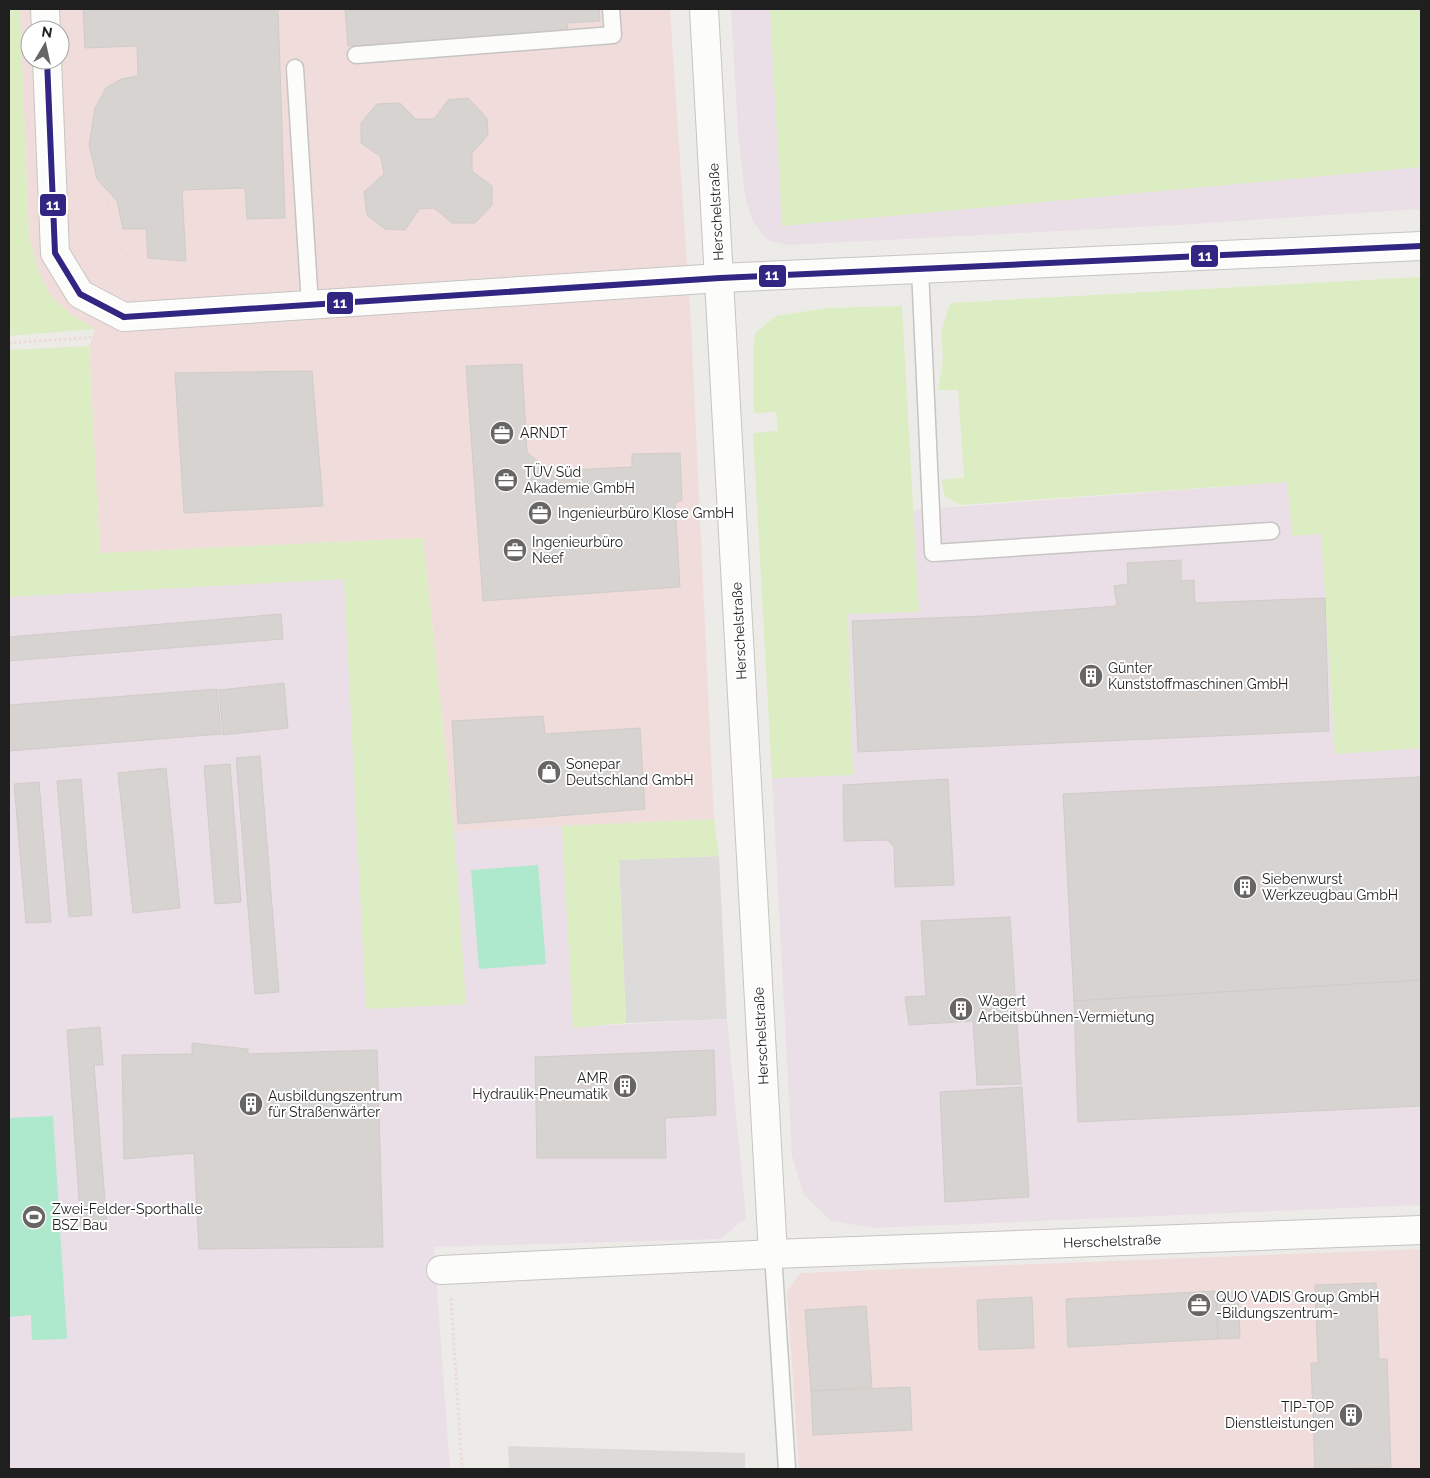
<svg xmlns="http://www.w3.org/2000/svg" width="1430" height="1478" viewBox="0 0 1430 1478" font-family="Raleway,sans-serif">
  <rect width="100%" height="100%" fill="#edebe7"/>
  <g fill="#dcdbd9">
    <path d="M719,856L727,1019L626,1023L619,860Z"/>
    <path d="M508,1446L745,1453V1469H509Z"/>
  </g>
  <g fill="#f0dddb" fill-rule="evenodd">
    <path d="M20,9H670L691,324L714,819L454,831L423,538L100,553L89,346L95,330L72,315L51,296L40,275L29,238ZM30,30H60V60H30Z"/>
    <path d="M1421,1249V1469H799L787,1291L801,1273Z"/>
  </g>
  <g fill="#ebdfe7">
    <path d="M731,9H1421V209L1179,225L788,245L770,241L762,234L752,220L745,196L738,133Z"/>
    <path d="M1288,482L1292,535L1321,534L1335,753L1421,748V1205L873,1228L831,1221L804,1195L792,1156L772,778L853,775L848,614L919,612L913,510Z"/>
    <path d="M344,579L366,1009L466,1004L454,831L562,826L573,1027L727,1019L746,1218L720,1239L434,1247L450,1469H9V597Z"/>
  </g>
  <g fill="#dcedc3">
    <path d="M9,9H20L29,238L40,275L51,296L72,315L95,329L9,336Z"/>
    <path d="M770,9H1421V167L782,226Z"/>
    <path d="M1421,277V748L1335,754L1321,534L1292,536L1287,482L960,505L945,496L941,480L964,478L958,390H938L943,359L941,333L950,303Z"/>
    <path d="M902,306L919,612L848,614L853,775L772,778L753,433L778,431L776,412L754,413L753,348L756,332L776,316L827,308Z"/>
    <path d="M89,346L100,553L423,538L454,831L466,1004L366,1009L344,579L9,597V350Z"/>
    <path d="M714,819L719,856L619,860L626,1023L573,1028L562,826Z"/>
  </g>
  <g fill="#aee8cd">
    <path d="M538,865L546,964L479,969L471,870Z"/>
    <path d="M53,1116L67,1339L32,1340L31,1315L9,1317V1118Z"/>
  </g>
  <g fill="#d6d3d0" stroke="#d0ccc8">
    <path d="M83,9H278L285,218L247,219L245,188L182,190L186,261L148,258L146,229H123L117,201L97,179L89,145L95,108L106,88L121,79L138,76L137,46L85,48Z"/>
    <path d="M345,9H599L600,21L567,23L568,32L348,46Z"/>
    <path d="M468,98L487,118L488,135L472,153V171L492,186V205L475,223H452L434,208L419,209L405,230L385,229L367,215L364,192L384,174L381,157L361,143V123L377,104L400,103L416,119H434L448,100Z"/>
    <path d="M522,364L527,452L549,471L632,467V454L680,453L682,500L675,503L680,587L483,601L466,366Z"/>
    <path d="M312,371L323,506L184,513L175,373Z"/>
    <path d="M1181,560V581L1194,580L1195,603L1325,598L1329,731L858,752L852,621L983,616L1117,606L1114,586L1128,584L1127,563Z"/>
    <path d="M281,614L283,639L9,661V637Z"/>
    <path d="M284,683L288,728L223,735L219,690Z"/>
    <path d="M217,689L221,734L9,751V705Z"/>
    <path d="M543,716L545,734L640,728L645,809L458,824L452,721Z"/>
    <path d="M260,756L279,992L255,994L236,758Z"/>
    <path d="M230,764L241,902L215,904L204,766Z"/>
    <path d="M166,768L180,908L133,913L118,773Z"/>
    <path d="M1421,777V980L1074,1001L1063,794Z"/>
    <path d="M81,779L92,915L69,917L57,781Z"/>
    <path d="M948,779L954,885L895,887L894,847L887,840L844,841L843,785Z"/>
    <path d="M39,782L51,922L26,923L14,784Z"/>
    <path d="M1010,917L1021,1084L977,1085L973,1021L909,1025L905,997L926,996L921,921Z"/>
    <path d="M1421,980V1106L1078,1122L1074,1001Z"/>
    <path d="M100,1027L103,1065H94L107,1225L81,1227L67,1030Z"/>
    <path d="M192,1043L248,1049V1054L377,1050L383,1247L199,1249L194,1153L124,1159L122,1055L192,1054Z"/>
    <path d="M714,1050L716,1115L665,1118L666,1158H537L535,1057Z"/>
    <path d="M1022,1087L1029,1197L945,1202L940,1092Z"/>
    <path d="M1376,1283L1379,1359H1387L1391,1467L1315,1469L1311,1363H1318L1315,1285Z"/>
    <path d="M1215,1291L1218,1339L1068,1347L1066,1299Z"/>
    <path d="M1238,1291L1240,1338L1218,1339L1216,1292Z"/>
    <path d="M1032,1297L1034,1348L979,1350L977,1300Z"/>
    <path d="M866,1306L872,1387L811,1391L805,1310Z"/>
    <path d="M910,1387L912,1430L813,1435L811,1391Z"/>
  </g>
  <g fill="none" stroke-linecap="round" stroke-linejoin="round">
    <g stroke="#c6c5c3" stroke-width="19">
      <g id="service">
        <path d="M356,55L613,35L611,9"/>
        <path d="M295,68L310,305"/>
        <path d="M920,269L933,553L1271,531"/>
        <path d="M773,1254L787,1469"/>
      </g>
    </g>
    <g stroke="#c6c5c3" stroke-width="30">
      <g id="minor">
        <path d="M45,9L46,30"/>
        <path d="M704,9L773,1254L1421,1230"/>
        <path d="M47,60L55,253L80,294L124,317L720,278L1421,246"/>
        <path d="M441,1270L773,1254"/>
      </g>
    </g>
    <g stroke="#ebdad9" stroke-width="3" stroke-dasharray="2.5 2.5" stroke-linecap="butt">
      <path d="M108,201L117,236L124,252L164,286"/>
      <path d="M9,343L98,337"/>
      <path d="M451,1298L462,1469"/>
    </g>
    <use href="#service" stroke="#fcfcfb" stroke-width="16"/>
    <use href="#minor" stroke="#fcfcfb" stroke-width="28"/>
    <g stroke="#fff" stroke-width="10">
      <g id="bus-1">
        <path d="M47,60L55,253L80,294L124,317"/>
        <path d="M124,317L720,278L1421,246"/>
      </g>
    </g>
    <use href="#bus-1" stroke="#312783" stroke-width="6"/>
  </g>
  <defs>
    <g id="office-disc" transform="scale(1.25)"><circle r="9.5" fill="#676665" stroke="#fff"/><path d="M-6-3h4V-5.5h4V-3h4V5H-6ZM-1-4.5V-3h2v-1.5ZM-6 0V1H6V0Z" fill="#fff"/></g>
    <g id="building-disc" transform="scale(1.25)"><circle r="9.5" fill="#676665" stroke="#fff"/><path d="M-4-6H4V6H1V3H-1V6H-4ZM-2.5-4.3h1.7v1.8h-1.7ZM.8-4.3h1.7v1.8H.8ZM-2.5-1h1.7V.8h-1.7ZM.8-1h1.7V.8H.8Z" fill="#fff"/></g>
    <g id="shop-disc" transform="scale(1.25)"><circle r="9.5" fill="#676665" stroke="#fff"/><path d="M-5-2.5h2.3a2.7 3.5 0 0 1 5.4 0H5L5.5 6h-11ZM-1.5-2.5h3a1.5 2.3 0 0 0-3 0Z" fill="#fff"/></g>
    <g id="stadium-disc" transform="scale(1.25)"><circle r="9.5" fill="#676665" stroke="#fff"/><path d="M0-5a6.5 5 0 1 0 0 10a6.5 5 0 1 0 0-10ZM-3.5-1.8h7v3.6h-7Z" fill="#fff"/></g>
  </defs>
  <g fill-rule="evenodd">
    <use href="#office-disc" x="502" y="433"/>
    <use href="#office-disc" x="506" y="480"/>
    <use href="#office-disc" x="540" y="513"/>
    <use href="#office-disc" x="515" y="550"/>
    <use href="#building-disc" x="1091" y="676"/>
    <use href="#shop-disc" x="549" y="772"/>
    <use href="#building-disc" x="1245" y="887"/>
    <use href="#building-disc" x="961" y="1009"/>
    <use href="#building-disc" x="625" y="1086"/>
    <use href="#building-disc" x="251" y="1104"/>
    <use href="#stadium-disc" x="34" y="1217"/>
    <use href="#office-disc" x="1199" y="1305"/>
    <use href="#building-disc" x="1351" y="1415"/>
  </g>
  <g text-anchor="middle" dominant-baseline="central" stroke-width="4" stroke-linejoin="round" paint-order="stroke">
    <g font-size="14" fill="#1f1f1f" stroke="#fff">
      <text transform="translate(716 212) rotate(-93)">Herschelstraße</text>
      <text transform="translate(739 631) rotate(-93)">Herschelstraße</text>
      <text transform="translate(761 1036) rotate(-93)">Herschelstraße</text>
      <text transform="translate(1112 1241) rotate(-2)">Herschelstraße</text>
    </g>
    <g font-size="14" fill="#1f1f1f" stroke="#fff" text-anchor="start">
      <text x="520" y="433">ARNDT</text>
      <text x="524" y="472">TÜV Süd<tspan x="524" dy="16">Akademie GmbH</tspan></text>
      <text x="558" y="513">Ingenieurbüro Klose GmbH</text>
      <text x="532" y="542">Ingenieurbüro<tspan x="532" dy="16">Neef</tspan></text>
      <text x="1108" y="668">Günter<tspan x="1108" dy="16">Kunststoffmaschinen GmbH</tspan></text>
      <text x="566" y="764">Sonepar<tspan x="566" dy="16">Deutschland GmbH</tspan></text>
      <text x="1262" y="879">Siebenwurst<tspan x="1262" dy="16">Werkzeugbau GmbH</tspan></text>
      <text x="978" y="1001">Wagert<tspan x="978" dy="16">Arbeitsbühnen-Vermietung</tspan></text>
      <text x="608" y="1078" text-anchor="end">AMR<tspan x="608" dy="16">Hydraulik-Pneumatik</tspan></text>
      <text x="268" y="1096">Ausbildungszentrum<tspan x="268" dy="16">für Straßenwärter</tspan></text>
      <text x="52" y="1209">Zwei-Felder-Sporthalle<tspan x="52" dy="16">BSZ Bau</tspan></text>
      <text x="1216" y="1297">QUO VADIS Group GmbH<tspan x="1216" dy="16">-Bildungszentrum-</tspan></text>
      <text x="1334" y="1407" text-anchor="end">TIP-TOP<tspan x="1334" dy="16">Dienstleistungen</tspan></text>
    </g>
  </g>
  <g stroke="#fff" stroke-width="2">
    <rect x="39" y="193" width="28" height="24" rx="5" fill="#312783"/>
    <rect x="1190" y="244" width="29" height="24" rx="5" fill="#312783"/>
    <rect x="758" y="264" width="29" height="24" rx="5" fill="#312783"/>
    <rect x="326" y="291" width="28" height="24" rx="5" fill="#312783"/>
  </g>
  <g font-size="14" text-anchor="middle" font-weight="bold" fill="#fff">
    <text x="53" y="210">11</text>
    <text x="1205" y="261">11</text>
    <text x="772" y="280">11</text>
    <text x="340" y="308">11</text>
  </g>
  <rect width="1430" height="1478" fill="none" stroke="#1f1f1f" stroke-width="20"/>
  <g transform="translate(45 45) rotate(9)"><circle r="24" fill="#ffffff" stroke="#a5a5a5"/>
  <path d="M0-4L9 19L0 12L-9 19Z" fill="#676665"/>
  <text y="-8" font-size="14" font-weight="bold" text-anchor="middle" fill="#1f1f1f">N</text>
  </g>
</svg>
